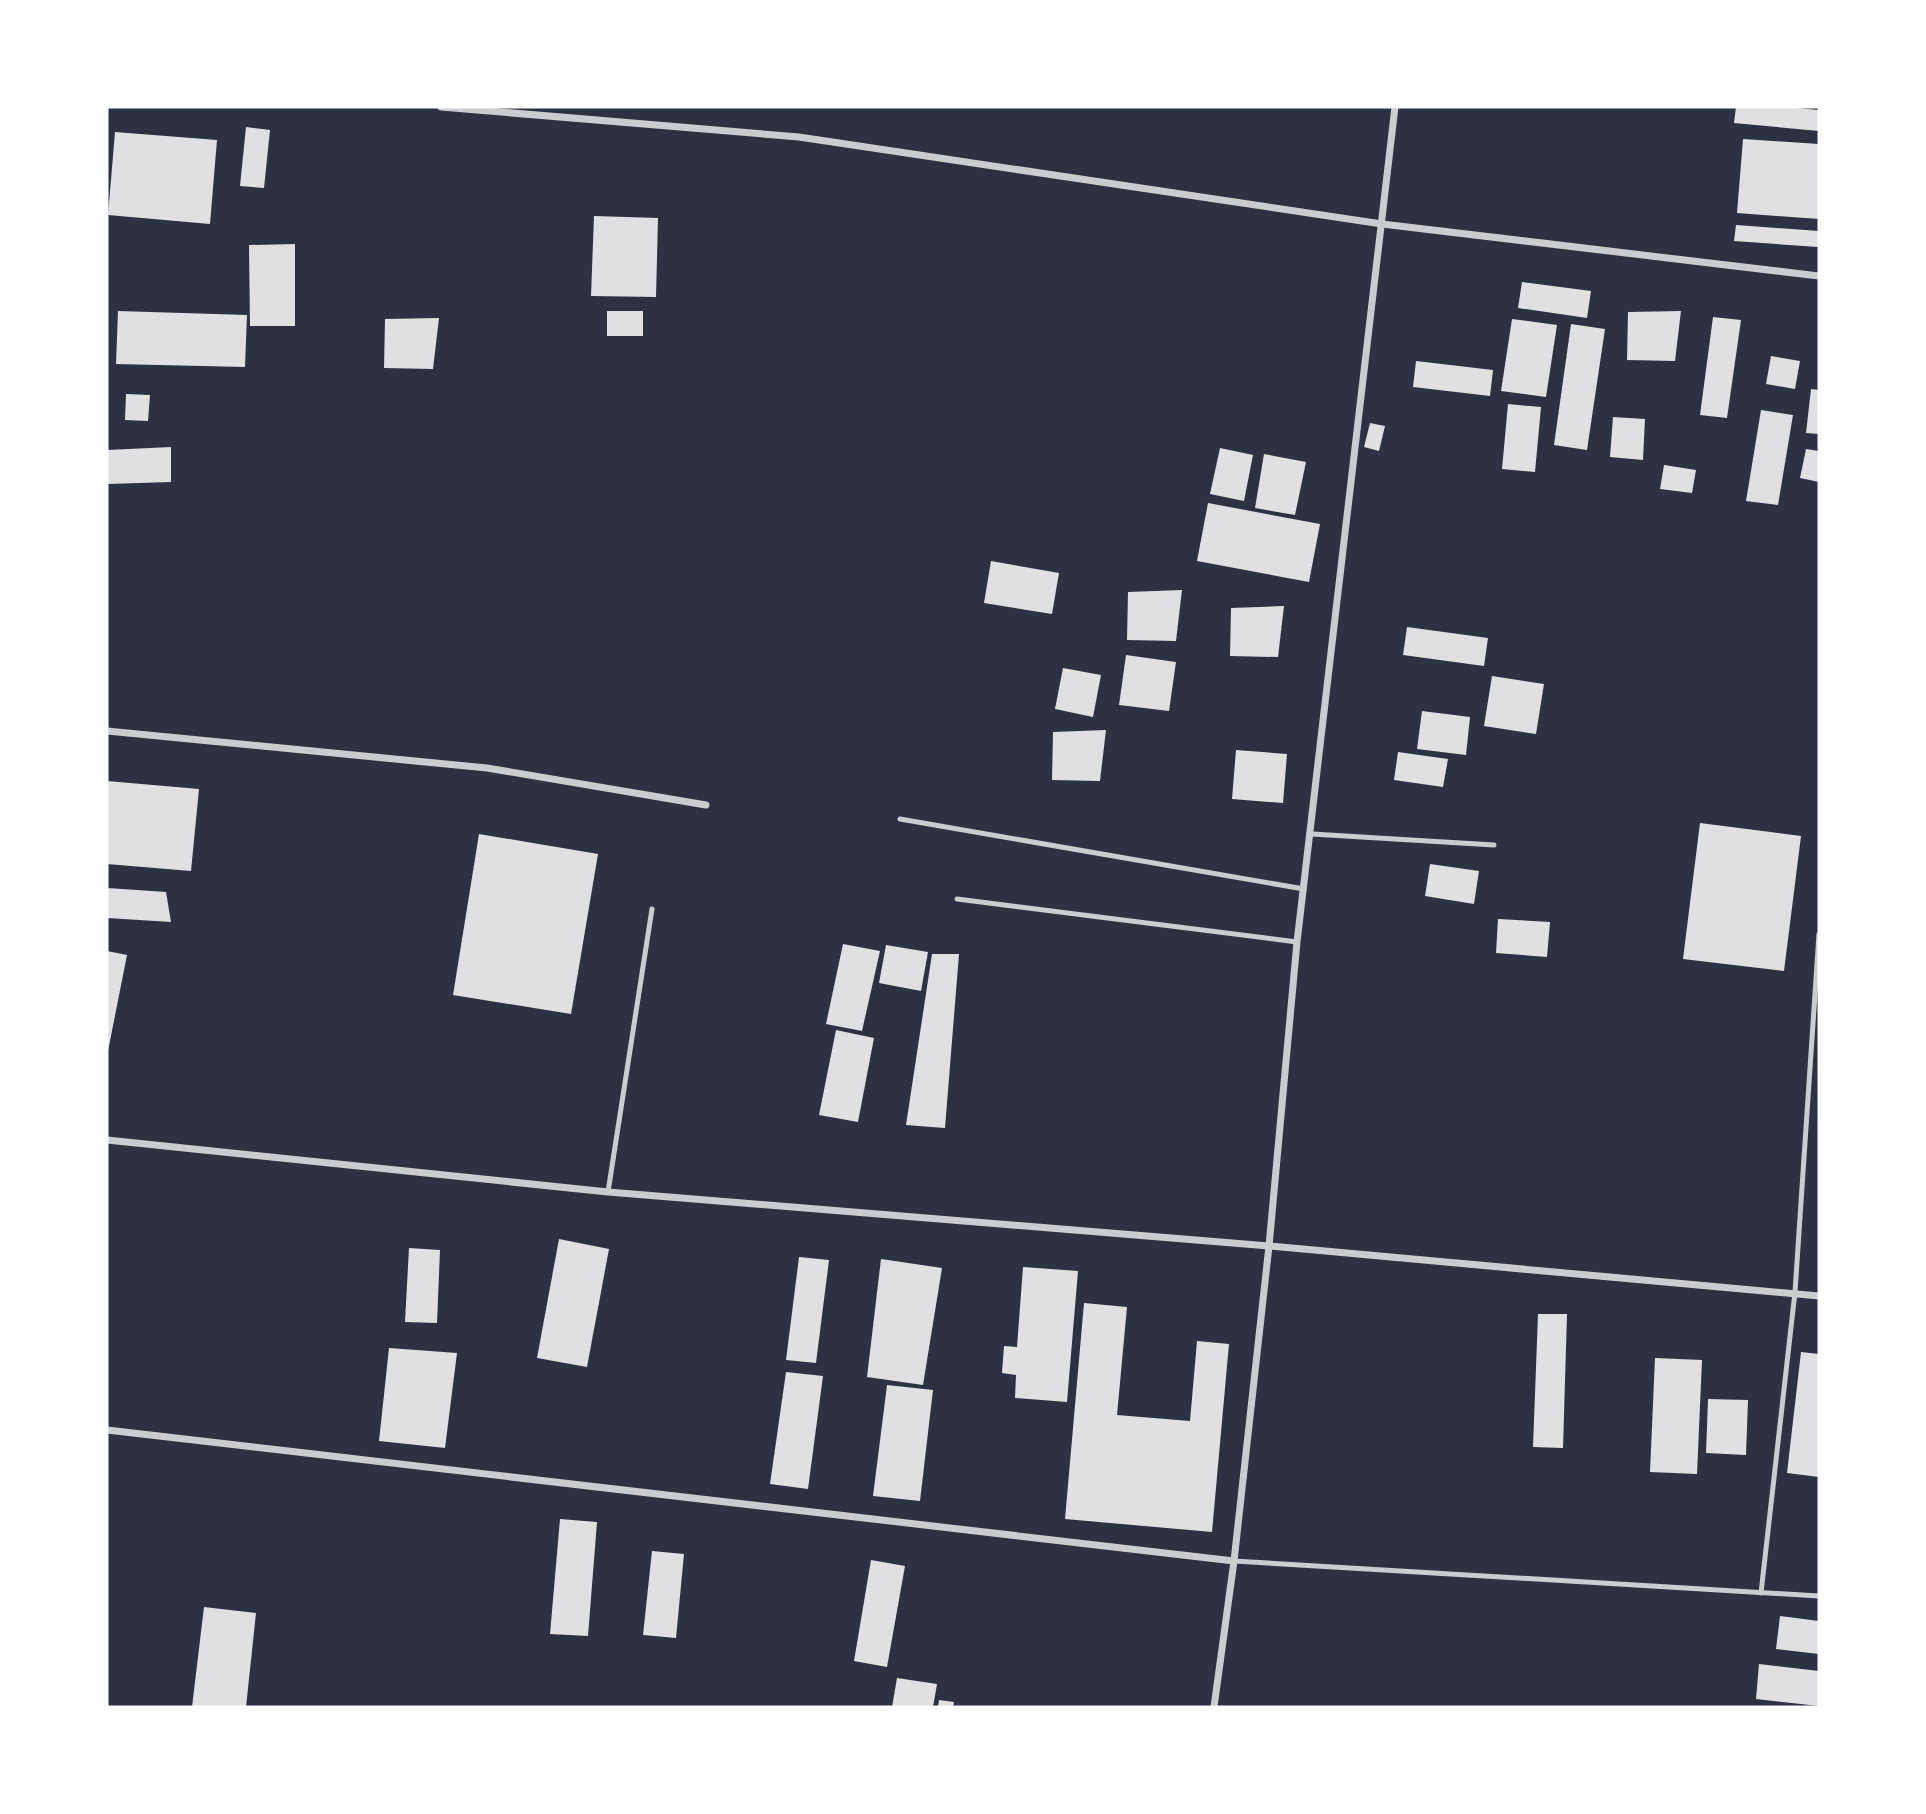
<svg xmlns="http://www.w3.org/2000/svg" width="1926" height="1814" viewBox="0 0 1926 1814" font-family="'Roboto Serif',serif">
  <rect width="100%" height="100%" fill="#2d3142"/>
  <g fill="#e0e0e3">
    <path d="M1736,107H1786L1819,110V131L1734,123Z"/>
    <path d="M246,127L270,130L264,188L240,186Z"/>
    <path d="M115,132L217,140L210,224L108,215Z"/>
    <path d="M1743,139L1819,144V219L1737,213Z"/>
    <path d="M594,216L658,218L656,297L591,296Z"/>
    <path d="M1736,225L1819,231L1818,247L1734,241Z"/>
    <path d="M295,244V326H250L249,245Z"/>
    <path d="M1522,282L1591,291L1587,318L1518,308Z"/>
    <path d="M118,311L247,315L245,367L116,364Z"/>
    <rect x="607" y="311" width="36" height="25"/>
    <path d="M1681,311L1675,361L1627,360L1628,312Z"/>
    <path d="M1713,317L1741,320L1727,418L1700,415Z"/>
    <path d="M439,318L433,369L384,368L385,319Z"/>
    <path d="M1512,319L1557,325L1546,397L1501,391Z"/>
    <path d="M1571,324L1605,329L1587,450L1554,445Z"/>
    <path d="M1771,356L1800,361L1795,389L1766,384Z"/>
    <path d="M1416,361L1493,370L1490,396L1413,387Z"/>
    <path d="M1811,389L1819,390V434L1806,433Z"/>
    <path d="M126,394L150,395L148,421L125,420Z"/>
    <path d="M1508,404L1541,407L1535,472L1502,469Z"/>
    <path d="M1761,410L1793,415L1778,505L1746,501Z"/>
    <path d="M1613,417L1645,419L1643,460L1610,457Z"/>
    <path d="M1370,423L1385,426L1379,451L1364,447Z"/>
    <path d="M171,447V482L107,484V450Z"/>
    <path d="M1220,448L1253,455L1244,501L1210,494Z"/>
    <path d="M1806,449L1819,451V482L1800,478Z"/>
    <path d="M1264,454L1306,462L1295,515L1255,508Z"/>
    <path d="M1664,465L1696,470L1692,493L1660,489Z"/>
    <path d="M1208,503L1320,524L1309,582L1197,561Z"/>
    <path d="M991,561L1059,573L1052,614L984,603Z"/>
    <path d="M1182,590L1176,641L1127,640L1128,592Z"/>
    <path d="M1284,606L1278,657L1230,656L1231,608Z"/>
    <path d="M1407,627L1488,638L1484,666L1403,655Z"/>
    <path d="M1126,655L1176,662L1169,711L1119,705Z"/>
    <path d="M1063,668L1101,675L1093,717L1055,709Z"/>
    <path d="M1492,676L1544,684L1536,734L1484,726Z"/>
    <path d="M1422,711L1470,717L1466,755L1417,749Z"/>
    <path d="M1106,730L1100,781L1052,780L1053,732Z"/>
    <path d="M1236,750L1287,754L1283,803L1232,799Z"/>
    <path d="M1398,752L1448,759L1443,787L1394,780Z"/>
    <path d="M107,781L199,789L191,871L107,864Z"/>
    <path d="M1700,823L1801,836L1784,971L1683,959Z"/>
    <path d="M479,834L598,854L571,1014L453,995Z"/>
    <path d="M1430,864L1479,871L1474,904L1425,896Z"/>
    <path d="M107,888L166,892L171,922L107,918Z"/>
    <path d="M1498,919L1550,922L1547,957L1496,953Z"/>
    <path d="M843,944L880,951L862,1031L826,1024Z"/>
    <path d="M886,945L928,952L921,991L879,983Z"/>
    <path d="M107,951L127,955L108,1051H107Z"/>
    <path d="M932,954H959L945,1128L906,1125Z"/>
    <path d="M836,1030L874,1038L858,1122L819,1115Z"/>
    <path d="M559,1239L609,1249L587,1367L537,1358Z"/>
    <path d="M409,1248L440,1250L437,1323L405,1322Z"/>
    <path d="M799,1257L829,1260L816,1363L786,1360Z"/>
    <path d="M881,1259L942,1268L923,1385L867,1377Z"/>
    <path d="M1023,1267L1078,1271L1067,1402L1015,1398L1016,1375L1002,1373L1004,1346L1017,1347Z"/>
    <path d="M1084,1303L1127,1307L1117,1415L1190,1421L1197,1341L1229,1344L1212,1532L1065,1519Z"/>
    <path d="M1538,1314H1567L1563,1448L1533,1447Z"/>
    <path d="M389,1348L457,1353L445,1448L379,1441Z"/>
    <path d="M1801,1352L1819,1354V1477L1787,1473Z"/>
    <path d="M1655,1358L1702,1360L1697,1474L1650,1472Z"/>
    <path d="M786,1372L823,1376L808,1489L770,1484Z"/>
    <path d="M887,1385L933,1390L920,1501L873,1496Z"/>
    <path d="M1708,1399L1748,1400L1746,1455L1706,1453Z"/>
    <path d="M560,1519L597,1522L588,1636L550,1634Z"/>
    <path d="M652,1551L684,1554L676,1638L643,1635Z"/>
    <path d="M871,1560L905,1566L887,1667L854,1661Z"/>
    <path d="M204,1607L256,1613L246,1707H192Z"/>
    <path d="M1780,1616L1819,1621V1654L1776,1649Z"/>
    <path d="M1759,1664L1819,1671V1706L1756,1699Z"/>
    <path d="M897,1678L937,1684L933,1707H892Z"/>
    <path d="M939,1700L954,1702L953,1707H938Z"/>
  </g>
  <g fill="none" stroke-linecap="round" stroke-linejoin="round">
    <g stroke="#caccd0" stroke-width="5">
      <path d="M900,819L1304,889"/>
      <path d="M1312,834L1494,845"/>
      <path d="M957,899L1297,942"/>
      <path d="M608,1192L652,909"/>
      <path d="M1234,1561L1819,1596"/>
      <path d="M1761,1593L1795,1292L1819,934"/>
    </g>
    <g stroke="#caccd0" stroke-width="7">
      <path d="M441,107L799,137L1382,224L1819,276"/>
      <path d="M107,731L487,768L706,805"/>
      <path d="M107,1140L608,1192L1269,1246L1819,1296"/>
      <path d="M107,1430L1234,1561"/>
      <path d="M1214,1707L1234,1561L1269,1246L1297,942L1395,107"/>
    </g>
  </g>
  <rect width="1926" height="1814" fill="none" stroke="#ffffff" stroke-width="217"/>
</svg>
